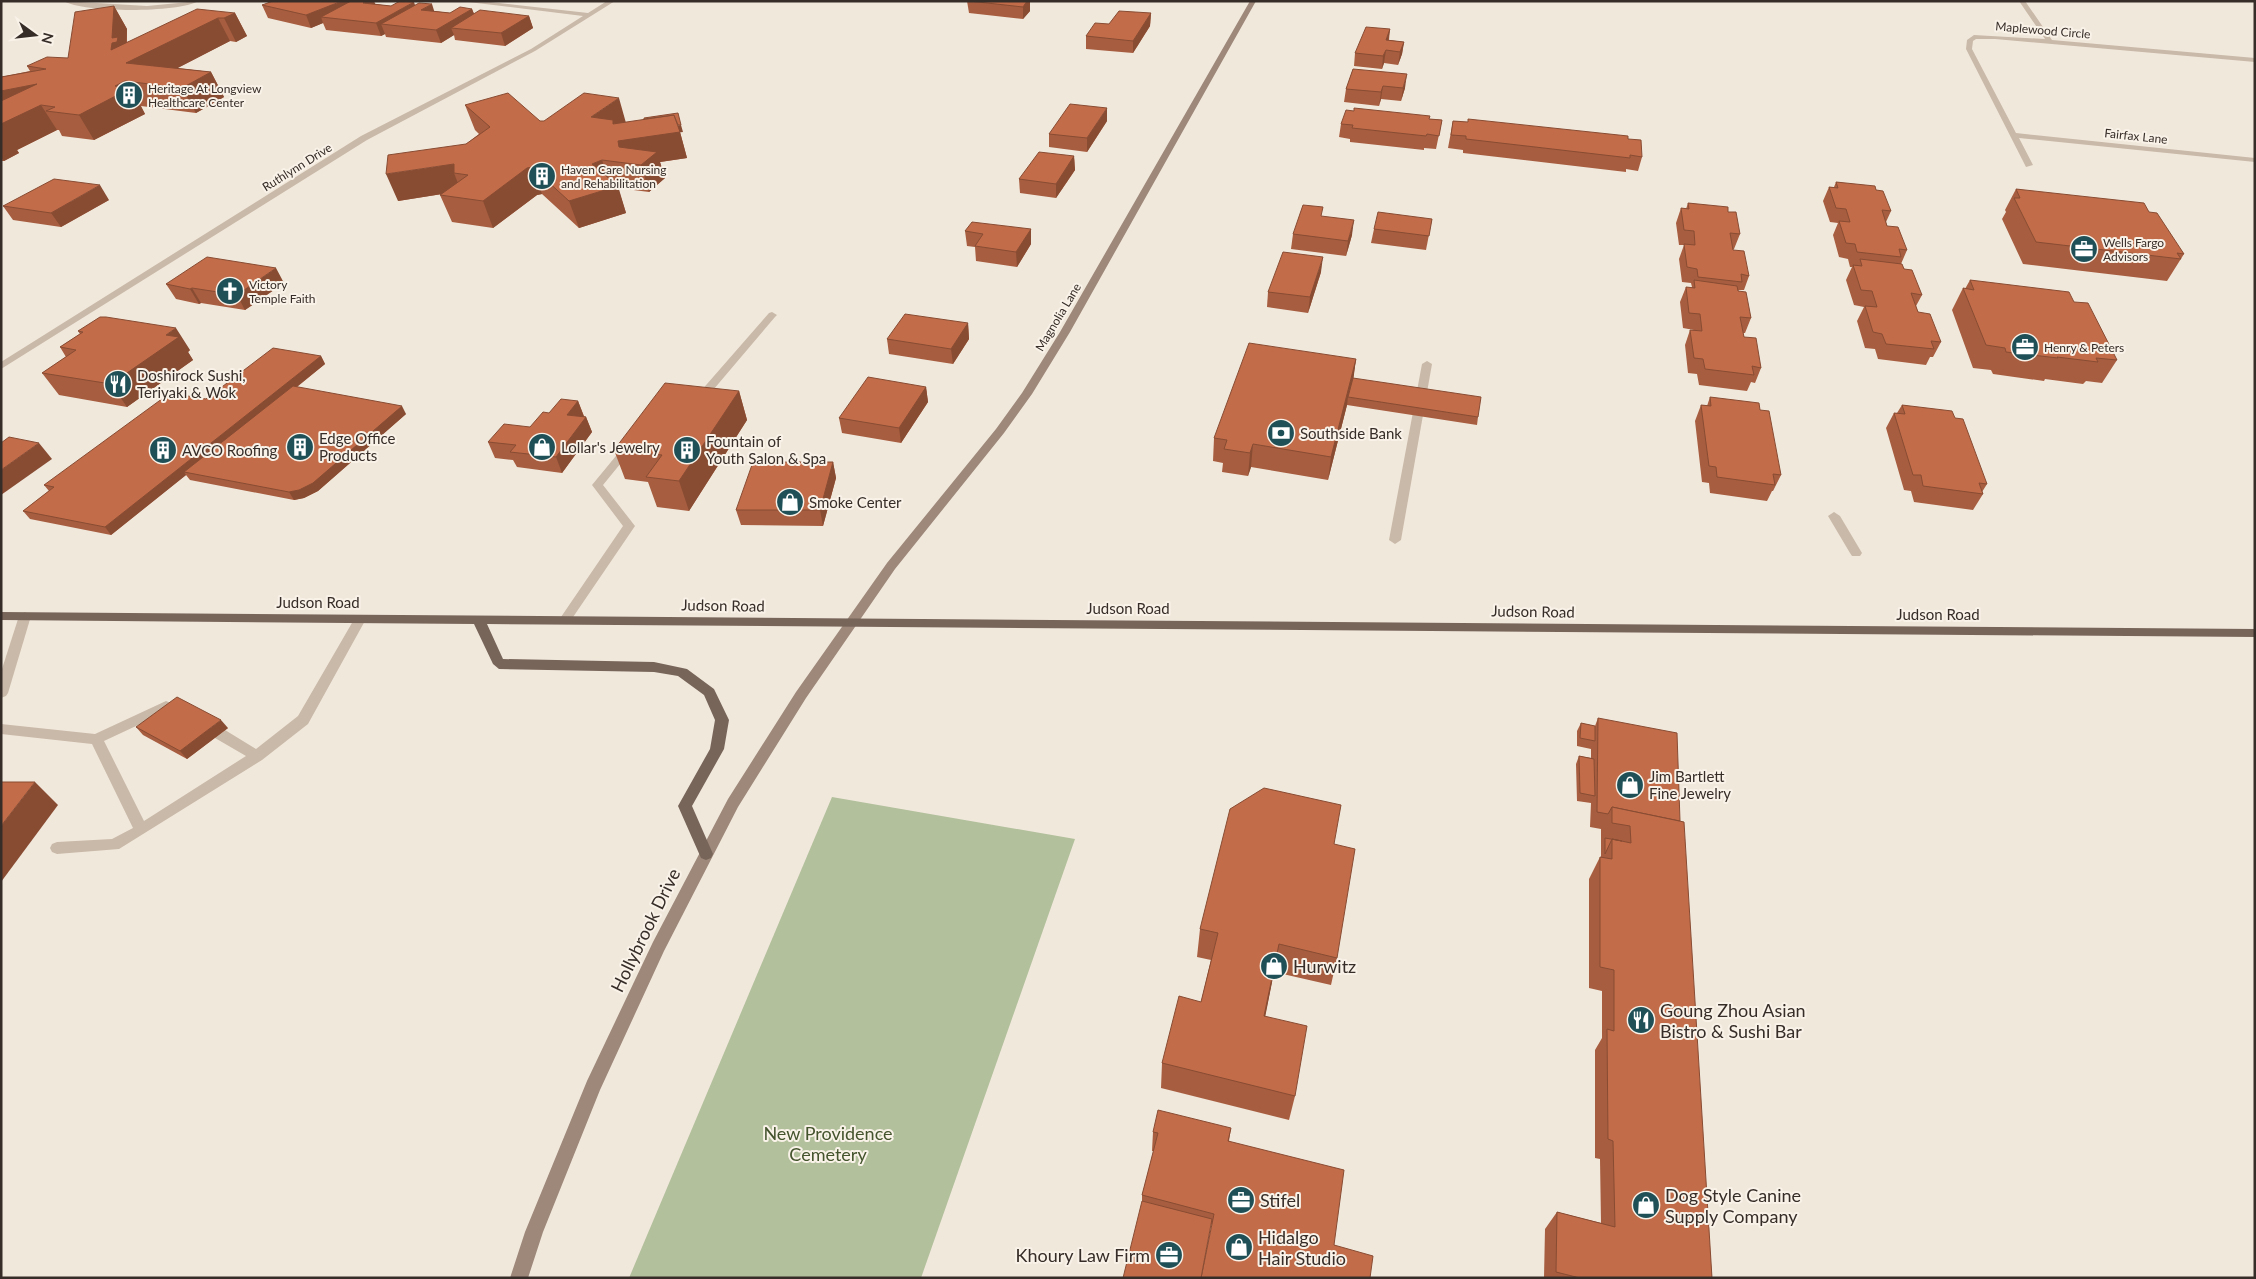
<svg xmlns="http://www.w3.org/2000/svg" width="2256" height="1279" viewBox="0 0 2256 1279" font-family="Lato,sans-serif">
  <rect width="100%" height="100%" fill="#f1e8dc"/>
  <path fill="#b2c09c" d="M832,797L1075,839L921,1278H629Z"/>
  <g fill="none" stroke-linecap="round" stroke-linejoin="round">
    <g fill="#c9b9a8" fill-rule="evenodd">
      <path d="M63,1L147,6L199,1C177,13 85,13 63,1Z"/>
      <path d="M772,312L777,315L775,317L708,396L693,398V394L700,392L769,313Z"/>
      <path d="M1427,361L1432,364L1401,540L1395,544L1389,540L1422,364Z"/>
      <path d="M629,444L634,447L603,485L635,526L569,623H561L559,620L561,617L623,526L592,485L625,445Z"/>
      <path d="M1834,512L1840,516L1862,553L1860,556H1852L1850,553L1828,516Z"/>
      <path d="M25,612L31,616L8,693L6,696L1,698V672L19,616Z"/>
      <path d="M360,615L366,619L308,724L262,760L119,849L57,854L52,852L50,848L52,844L57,842L112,839L133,828L92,744L1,734V724L95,734L166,701L181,707L183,711L181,715L176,716L166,712L104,741L144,821L246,756L215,738L213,734L215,730H225L256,749L298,716L356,616Z"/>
    </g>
    <g fill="#c9b9a8" fill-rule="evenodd">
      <path d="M460,1H482L588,13L607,1H615L535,51L367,140L1,369V362L361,136L531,49L583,16Z"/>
      <path d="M2019,1H2025L2052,40L2255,58V62L1995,39H1976L1973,41L1972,49L2016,133L2255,158V162L2019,138L2033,165L2026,167L1966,49L1967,40L1974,35L2045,39Z"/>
    </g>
    <path fill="#9d887a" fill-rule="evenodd" d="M1250,1H1256L1070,332L1032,394L1004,433L895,569L806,698L738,807L664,951L600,1090L543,1232L528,1278H510L525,1232L587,1081L653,942L728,799L796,692L887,563L996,429L1022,393L1060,332Z"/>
    <path fill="#78655a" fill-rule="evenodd" d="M1,612L2255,629V637L487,624L503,659L654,662L687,669L714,689L729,720L724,749L692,806L713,854L711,858L706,860L701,858L678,806L710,749L715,720L704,695L678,676L654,672L499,669L493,664L474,624L1,620Z"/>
  </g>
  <g fill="#a75d3f">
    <path d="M967,1H1030V11L1023,19L969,13Z"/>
    <path d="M375,4L391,6L415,5L434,11L450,13L472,9L474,14L529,16L533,28L505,46L455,40L454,35L441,43L386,37L385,34L381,36L326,30L323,23L311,28L268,18L262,5Z"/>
    <path d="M114,6L127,29V42L235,13L247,36L236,42L230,41L177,68L211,72L224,97L196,113L141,106L145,114L94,140L62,136L59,130H57L17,150L19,153L4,161H1V77L30,71L27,66L68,58Z"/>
    <path d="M1151,13L1150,26L1133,53L1086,49V36L1109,24Z"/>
    <path d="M1390,29L1389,40L1404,42L1402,54L1398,65L1384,63L1382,69L1354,66L1355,53Z"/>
    <path d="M1353,69L1405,88L1401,101L1381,99L1379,106L1344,102L1346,89Z"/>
    <path d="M465,105L540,121L626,122L683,132H680L687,158L660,162L665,178L649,192L618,188L626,213L579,228L542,194L537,195L493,228L452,222L440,195L442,194L398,201L466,144L479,134L475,130Z"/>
    <path d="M1429,119L1442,120L1436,149L1424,148V150L1350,142V139L1339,137L1341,124Z"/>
    <path d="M1107,121L1087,152L1049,147V134Z"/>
    <path d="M1453,121L1628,139L1642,157L1638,171L1626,169V172L1463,153V150L1448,148Z"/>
    <path d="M1074,156L1075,170L1056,198L1020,193L1019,179Z"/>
    <path d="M1836,182L1876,190L1891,211L1886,222L1887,226L1907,250L1901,264L1922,295L1916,306L1918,312L1941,342L1933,357H1930L1926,365L1878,359L1875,349L1865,348L1857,321L1864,307L1854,305L1846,280L1852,267H1850L1848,259L1839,257L1833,235L1838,223L1830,222L1823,201L1829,187H1834Z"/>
    <path d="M2016,189L2149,212L2184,254L2167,281L2023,264L2002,219L2006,212L2005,210Z"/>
    <path d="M109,200L61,227L13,220L3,206Z"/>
    <path d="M1688,203L1728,212L1740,234L1734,249H1733L1749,276L1744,290H1739L1738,291L1751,318L1745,333H1743L1744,337L1761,368L1755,383L1751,382L1747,391L1699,385L1697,374L1688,373L1685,345L1690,330H1695H1694L1683,328L1680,302L1686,287L1691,288L1692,287L1691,283L1682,282L1679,259L1684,245H1679L1676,223L1681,208L1686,209Z"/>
    <path d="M1432,219L1426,250L1371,243L1374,229Z"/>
    <path d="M1031,229V244L1017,267L976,261L975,247L967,246L965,231Z"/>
    <path d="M1293,234L1352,235L1346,256L1291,249Z"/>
    <path d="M1321,272L1308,313L1267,307L1268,292Z"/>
    <path d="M1970,280L2074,302L2117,360L2102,383L2086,381L2083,384L2045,379L2044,381L1993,374L1991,370L1973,368L1952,310L1963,288L1965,289Z"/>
    <path d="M284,283L245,310L201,303L199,304L176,299L166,284Z"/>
    <path d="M968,323L969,339L953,364L889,354L887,339Z"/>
    <path d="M78,331L190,350L188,352L193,360L127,407L59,395L42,373L66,357L60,347L80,334Z"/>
    <path d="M321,356L325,364L297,387L406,414L318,491L304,498L294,500L190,480L186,475L111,535L30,519L23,511L49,491L44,485L206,399Z"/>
    <path d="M1356,359L1353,379L1478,417L1477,425L1347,405L1328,480L1251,467L1248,476L1222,472L1223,463L1213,461L1214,438Z"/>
    <path d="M926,387L928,402L901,443L842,433L839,418Z"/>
    <path d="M739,391L747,420L689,511L657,507L648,482L625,479L614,450Z"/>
    <path d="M1710,397L1760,410L1781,475L1773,491H1772L1767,501L1710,493L1709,483L1702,482L1695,421L1701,405L1707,406Z"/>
    <path d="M578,401L584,416L586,417L592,432L562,473L517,467L513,460L495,458L488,442L530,427L549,413Z"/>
    <path d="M1902,405L1955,418L1987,484L1982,492L1983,494L1973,510L1914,502L1911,491L1904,490L1886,428L1894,413H1897Z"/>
    <path d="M833,462L836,478L823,526L741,525L736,510Z"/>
    <path d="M1598,718L1680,821L1712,1278H1544L1545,1229L1557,1212L1601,1223L1600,1159L1595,1158V1050L1602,1038V991L1589,988V879L1600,857H1601V829L1590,827L1591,803L1577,801L1576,764L1579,756L1591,758V749L1577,746V731L1581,723L1595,726Z"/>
    <path d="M136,727L228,728L187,759L143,735Z"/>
    <path d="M1334,844L1337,958L1331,985L1274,972L1265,1016L1295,1096L1289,1120L1161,1088L1162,1063L1201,1002L1211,960L1197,957L1200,929Z"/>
    <path d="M1231,1128L1229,1141L1334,1245L1370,1278L1142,1201V1195L1154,1151H1152L1153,1132Z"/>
  </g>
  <g fill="#884c33">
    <path d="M342,1H357L321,17L323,23L311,28L306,15Z"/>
    <path d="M366,1H374L378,10L363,3Z"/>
    <path d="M1027,1H1030V11L1023,19V7Z"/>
    <path d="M414,2L418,14L381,24L385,34L381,36L376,23Z"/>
    <path d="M432,4L436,17L421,10Z"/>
    <path d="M114,6L127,29L126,52L218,18L230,41L147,84L111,50Z"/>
    <path d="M472,9L477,21L451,28L454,35L441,43L436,30Z"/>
    <path d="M235,13L247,36L236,42L224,18Z"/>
    <path d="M1151,13L1150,26L1133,53V41Z"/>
    <path d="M529,16L533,28L505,46L501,33Z"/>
    <path d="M1390,29L1388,42L1386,40Z"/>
    <path d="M1404,42L1402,54L1398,65L1400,52Z"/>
    <path d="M1386,50L1384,63L1382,69L1383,56Z"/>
    <path d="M211,72L224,97L196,113L182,88Z"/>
    <path d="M1407,74L1405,88L1401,101L1403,88Z"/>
    <path d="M125,81L130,89L131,88L145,114L94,140L79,115L115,86Z"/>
    <path d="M37,84L41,105L57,130L17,150L19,153L4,161L1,157V91Z"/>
    <path d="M1383,86L1381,99L1379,106L1381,92Z"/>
    <path d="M619,98L626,123L680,132L687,158L660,162L665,178L649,192L641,165L619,147L591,117Z"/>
    <path d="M1107,108V121L1087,152V138Z"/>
    <path d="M681,125L683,132L643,137L641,130Z"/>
    <path d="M1074,156L1075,170L1056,198V184Z"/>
    <path d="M602,160L611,187L592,164Z"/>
    <path d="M454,164V173L461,191L398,201L386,174Z"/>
    <path d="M532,167L542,194L537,195L493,228L483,201L527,168Z"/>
    <path d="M100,185L109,200L61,227L51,213Z"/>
    <path d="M618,186L626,213L579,228L569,201Z"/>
    <path d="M1354,220L1352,235L1346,256L1348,241Z"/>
    <path d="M1031,229V244L1017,267L1016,252Z"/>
    <path d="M1323,257L1321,272L1308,313L1310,297Z"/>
    <path d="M276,268L284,283L245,310L237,295Z"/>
    <path d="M192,288L201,303L199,304L190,289Z"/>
    <path d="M968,323L969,339L953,364L951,349Z"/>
    <path d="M176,328L190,350L188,352L193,360L127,407L111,384L166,335Z"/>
    <path d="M321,356L325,364L189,473L184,472L186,475L111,535L105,527Z"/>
    <path d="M1356,359L1353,382L1348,397L1347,405L1328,480L1331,457Z"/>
    <path d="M926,387L928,402L901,443L899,428Z"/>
    <path d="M739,391L747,420L689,511L679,481Z"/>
    <path d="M578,401L584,417L567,415Z"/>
    <path d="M402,406L406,414L318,491L304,498L294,500L289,492Z"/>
    <path d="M586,417L592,432L562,473L556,457Z"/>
    <path d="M39,443L52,459L1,495V470Z"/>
    <path d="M1253,444L1251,467L1248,476L1250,453Z"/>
    <path d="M833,462L836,478L823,526L820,510Z"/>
    <path d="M221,720L228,728L187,759L180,751Z"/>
    <path d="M35,782L58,805L1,882V826Z"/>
    <path d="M1279,944L1274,972L1260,1043L1264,1016Z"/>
  </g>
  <g fill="#c26c49" stroke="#884c33">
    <path d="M273,1H342L306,15L262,5Z"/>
    <path d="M351,1H366L363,3L391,6L400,1L414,2L376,23L321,17Z"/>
    <path d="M969,1H1027L1023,7Z"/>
    <path d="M419,3L432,4L421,10L450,13L460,7L472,9L436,30L381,24Z"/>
    <path d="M114,6L112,38L118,37L117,42L112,43L111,50L197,9L235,13L224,18H218L126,63L211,72L182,88L125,81L115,86L131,88L79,115L46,111L55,107L41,105L1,124V101L37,84L1,91V77L46,69L27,66L47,57L68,58L75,12Z"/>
    <path d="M480,10L529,16L501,33L451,28Z"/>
    <path d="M1119,11L1151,13L1133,41L1086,36L1095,23L1109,24Z"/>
    <path d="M1366,27L1390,29L1386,40L1404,42L1400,52L1386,50L1383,56L1355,53Z"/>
    <path d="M1353,69L1407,74L1403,88L1383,86L1381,92L1346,89Z"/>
    <path d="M508,93L540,121H544L584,93L619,98L591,117L613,120V124L674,115L680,132L618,141L619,147L657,152L641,165L602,160L592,164L618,186L569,201L532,167L527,168L483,201L440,195L468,175L454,173V164L386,174L388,155L466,144L490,127L465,105Z"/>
    <path d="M1070,104L1107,108L1087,138L1049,134Z"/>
    <path d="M1354,108L1430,116L1429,119L1442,120L1439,136L1427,134L1426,136L1352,128L1353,125L1341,124L1346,110L1354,111Z"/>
    <path d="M678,113L681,125H678L674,115L644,119V118Z"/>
    <path d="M1468,119L1628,136V139L1641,140L1642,157L1630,155V158L1466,139V136L1451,135L1453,121L1468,122Z"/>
    <path d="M1039,152L1074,156L1056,184L1019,179Z"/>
    <path d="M54,179L100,185L51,213L3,206Z"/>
    <path d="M1836,182L1875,186L1876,190L1883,191L1891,211L1882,210L1887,226L1898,227L1907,250L1899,249L1901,257L1857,252L1855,244L1846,243L1839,221L1850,222L1846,209L1836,208L1829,187L1838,188Z"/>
    <path d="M2016,189L2144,203L2149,212L2157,213L2184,254L2177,253L2181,259L2036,242L2014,198H2020Z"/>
    <path d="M1688,203L1728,207V212H1736L1740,234L1730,233L1733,250L1744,251L1749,276L1741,274L1742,282L1698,277L1697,269L1687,267L1684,244L1695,245L1694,231L1684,230L1681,208L1689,209Z"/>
    <path d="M1303,205L1323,207L1321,216L1354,220L1348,241L1293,234Z"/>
    <path d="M1378,212L1432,219L1429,236L1374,229Z"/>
    <path d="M972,222L1031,229L1016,252L975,246L983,234L965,231Z"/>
    <path d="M1283,252L1323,257L1310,297L1268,292Z"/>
    <path d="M207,257L276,268L237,295L192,288L190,289L166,284Z"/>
    <path d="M1860,259L1902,264L1904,269L1912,270L1922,295L1911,293L1918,312L1930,314L1941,342L1931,341L1934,349L1886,344L1882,334L1873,332L1865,306L1877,307L1872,291L1861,290L1853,265L1862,266Z"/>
    <path d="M1694,280L1737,286L1738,291L1746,292L1751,318L1740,317L1744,337L1756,338L1761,368L1752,366L1754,375L1705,369L1703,359L1694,358L1690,330L1702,331L1700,314L1689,313L1686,287L1695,288Z"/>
    <path d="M1970,280L2069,292L2074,302L2088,303L2117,360L2096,358L2098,362L2057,357L2058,358L2006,352L2005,348L1986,345L1963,288L1974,290Z"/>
    <path d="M905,314L968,323L951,349L887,339Z"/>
    <path d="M100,317H106L176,328L166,335L179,337L111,384L42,373L76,350L60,347L83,332L78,331Z"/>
    <path d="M1249,343L1356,359L1331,457L1253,444L1250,453L1224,449L1227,440L1214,438Z"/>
    <path d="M273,348L321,356L105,527L23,511L54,487L44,485L170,393L206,399Z"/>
    <path d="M868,377L926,387L899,428L839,418Z"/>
    <path d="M1353,378L1481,397L1478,417L1348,397Z"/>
    <path d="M665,383L739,391L679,481L646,477L662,455L614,450Z"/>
    <path d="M293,386L402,406L313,483L299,490L289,492L184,472Z"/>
    <path d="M1710,397L1759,403L1760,410L1769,411L1781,475L1773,474L1775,485L1717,477L1716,467L1709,466L1701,405L1711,406Z"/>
    <path d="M561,399L578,401L567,415L586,417L556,457L510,452L516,445L488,442L504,424L530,427L543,412L549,413Z"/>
    <path d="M1902,405L1952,411L1955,418L1963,419L1987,484L1979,483L1983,494L1923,486L1921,475H1913L1894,413L1905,414Z"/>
    <path d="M9,437L39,443L1,470V443Z"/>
    <path d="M753,462H833L820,510H736Z"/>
    <path d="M177,697L221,720L180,751L136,727Z"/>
    <path d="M1598,718L1677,733L1680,821L1612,807L1608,814L1597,812Z"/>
    <path d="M1581,723L1595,726V741L1580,738Z"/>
    <path d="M1579,756L1594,759L1595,796L1580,793Z"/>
    <path d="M1,782H35L1,826Z"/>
    <path d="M1264,788L1341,805L1334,844L1355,849L1337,958L1279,944L1264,1016L1307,1026L1295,1096L1162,1063L1179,996L1201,1002L1218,933L1200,929L1230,809Z"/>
    <path d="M1612,807L1684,822L1712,1278H1580L1556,1272L1557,1212L1615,1227L1613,1141L1608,1139L1607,1029L1614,1031V970L1600,967V857L1612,859V839L1631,843L1630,826L1612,823Z"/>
    <path d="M1605,838L1622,841L1612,839L1605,854Z"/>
    <path d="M1158,1110L1231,1128L1228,1141L1344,1170L1334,1245L1373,1256L1370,1278H1201L1214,1214L1142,1195L1158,1133L1153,1132Z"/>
    <path d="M1142,1201L1212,1219L1201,1278H1123Z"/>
  </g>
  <defs>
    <g id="building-disc" transform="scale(1.4375)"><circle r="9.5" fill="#1f5057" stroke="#f9f2e8"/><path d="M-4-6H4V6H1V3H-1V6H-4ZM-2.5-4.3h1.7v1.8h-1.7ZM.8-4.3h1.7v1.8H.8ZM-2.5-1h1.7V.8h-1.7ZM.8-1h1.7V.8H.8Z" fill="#fff"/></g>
    <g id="office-disc" transform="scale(1.4375)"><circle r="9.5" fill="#1f5057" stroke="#f9f2e8"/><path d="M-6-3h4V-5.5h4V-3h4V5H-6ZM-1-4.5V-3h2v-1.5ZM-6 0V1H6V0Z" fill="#fff"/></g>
    <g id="church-disc" transform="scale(1.4375)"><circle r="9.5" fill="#1f5057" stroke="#f9f2e8"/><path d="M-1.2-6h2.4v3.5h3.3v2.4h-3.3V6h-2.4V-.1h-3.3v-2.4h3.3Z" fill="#fff"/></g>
    <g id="restaurant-disc" transform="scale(1.4375)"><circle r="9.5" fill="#1f5057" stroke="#f9f2e8"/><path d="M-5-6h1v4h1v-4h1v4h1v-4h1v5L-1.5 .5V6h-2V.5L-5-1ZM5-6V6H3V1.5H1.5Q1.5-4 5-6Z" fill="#fff"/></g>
    <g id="bank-disc" transform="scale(1.4375)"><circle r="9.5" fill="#1f5057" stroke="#f9f2e8"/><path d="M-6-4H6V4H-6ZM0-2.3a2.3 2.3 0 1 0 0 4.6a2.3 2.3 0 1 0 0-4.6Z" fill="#fff"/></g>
    <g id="shop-disc" transform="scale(1.4375)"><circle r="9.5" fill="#1f5057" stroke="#f9f2e8"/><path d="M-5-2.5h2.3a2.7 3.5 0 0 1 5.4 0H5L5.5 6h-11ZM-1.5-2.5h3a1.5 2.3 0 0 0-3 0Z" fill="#fff"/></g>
  </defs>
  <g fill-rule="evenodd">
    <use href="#building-disc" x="129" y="95"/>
    <use href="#building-disc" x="542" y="176"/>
    <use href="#office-disc" x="2084" y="249"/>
    <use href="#church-disc" x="230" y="291"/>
    <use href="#office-disc" x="2025" y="347"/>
    <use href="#restaurant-disc" x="118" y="384"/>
    <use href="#bank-disc" x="1281" y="433"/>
    <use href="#building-disc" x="300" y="447"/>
    <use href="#shop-disc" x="542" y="447"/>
    <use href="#building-disc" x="163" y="450"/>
    <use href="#building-disc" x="687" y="450"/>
    <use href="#shop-disc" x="790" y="502"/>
    <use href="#shop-disc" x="1630" y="785"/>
    <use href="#shop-disc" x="1274" y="966"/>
    <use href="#restaurant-disc" x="1641" y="1020"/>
    <use href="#office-disc" x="1241" y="1200"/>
    <use href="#shop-disc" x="1646" y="1205"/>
    <use href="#shop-disc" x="1239" y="1247"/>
    <use href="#office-disc" x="1169" y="1255"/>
  </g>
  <g text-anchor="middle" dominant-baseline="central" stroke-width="4" stroke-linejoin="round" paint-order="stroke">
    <g font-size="12" fill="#362d28" stroke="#f9f2e8">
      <text transform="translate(2043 30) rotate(5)">Maplewood Circle</text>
      <text transform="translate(2136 136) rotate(6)">Fairfax Lane</text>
      <text transform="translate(297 167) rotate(-32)">Ruthlynn Drive</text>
      <text transform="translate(1058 317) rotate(-59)">Magnolia Lane</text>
    </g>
    <g font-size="12" fill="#362d28" stroke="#f9f2e8" text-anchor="start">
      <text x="148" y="88">Heritage At Longview<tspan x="148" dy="14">Healthcare Center</tspan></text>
      <text x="561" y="169">Haven Care Nursing<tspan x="561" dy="14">and Rehabilitation</tspan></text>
      <text x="2103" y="242">Wells Fargo<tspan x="2103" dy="14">Advisors</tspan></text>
      <text x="249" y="284">Victory<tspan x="249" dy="14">Temple Faith</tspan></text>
      <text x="2044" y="347">Henry &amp; Peters</text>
    </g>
    <g font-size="15" fill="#362d28" stroke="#f9f2e8" text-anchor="start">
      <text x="137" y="375">Doshirock Sushi,<tspan x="137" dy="17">Teriyaki &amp; Wok</tspan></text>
      <text x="1300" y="433">Southside Bank</text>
      <text x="319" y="438">Edge Office<tspan x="319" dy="17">Products</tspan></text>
      <text x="706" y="441">Fountain of<tspan x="706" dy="17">Youth Salon &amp; Spa</tspan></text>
      <text x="561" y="447">Lollar's Jewelry</text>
      <text x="182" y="450">AVCO Roofing</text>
      <text x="809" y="502">Smoke Center</text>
      <text x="1649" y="776">Jim Bartlett<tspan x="1649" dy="17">Fine Jewelry</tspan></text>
    </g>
    <g font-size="15" fill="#362d28" stroke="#f9f2e8">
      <text x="318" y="602">Judson Road</text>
      <text transform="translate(723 605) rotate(1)">Judson Road</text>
      <text x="1128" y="608">Judson Road</text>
      <text transform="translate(1533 611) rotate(1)">Judson Road</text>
      <text x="1938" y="614">Judson Road</text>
    </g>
    <g font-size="18" fill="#362d28" stroke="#f9f2e8">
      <text transform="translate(645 930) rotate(-64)">Hollybrook Drive</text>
    </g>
    <g font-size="18" fill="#362d28" stroke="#f9f2e8" text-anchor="start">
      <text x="1293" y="966">Hurwitz</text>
      <text x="1660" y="1010">Goung Zhou Asian<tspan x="1660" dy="21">Bistro &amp; Sushi Bar</tspan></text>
      <text x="1665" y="1195">Dog Style Canine<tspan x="1665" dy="21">Supply Company</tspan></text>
      <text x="1260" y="1200">Stifel</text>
      <text x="1258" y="1237">Hidalgo<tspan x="1258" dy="21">Hair Studio</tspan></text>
      <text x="1150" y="1255" text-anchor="end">Khoury Law Firm</text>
    </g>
    <g font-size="18" fill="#44542d" stroke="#f9f2e8">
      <text x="828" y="1133">New Providence<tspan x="828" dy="21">Cemetery</tspan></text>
    </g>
  </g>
  <rect width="2256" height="1279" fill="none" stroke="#362d28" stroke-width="5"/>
  <g transform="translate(35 35) rotate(105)" stroke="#f9f2e8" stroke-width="4" paint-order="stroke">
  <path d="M0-4L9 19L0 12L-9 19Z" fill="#362d28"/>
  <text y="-8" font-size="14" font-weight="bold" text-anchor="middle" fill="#362d28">N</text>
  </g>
</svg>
